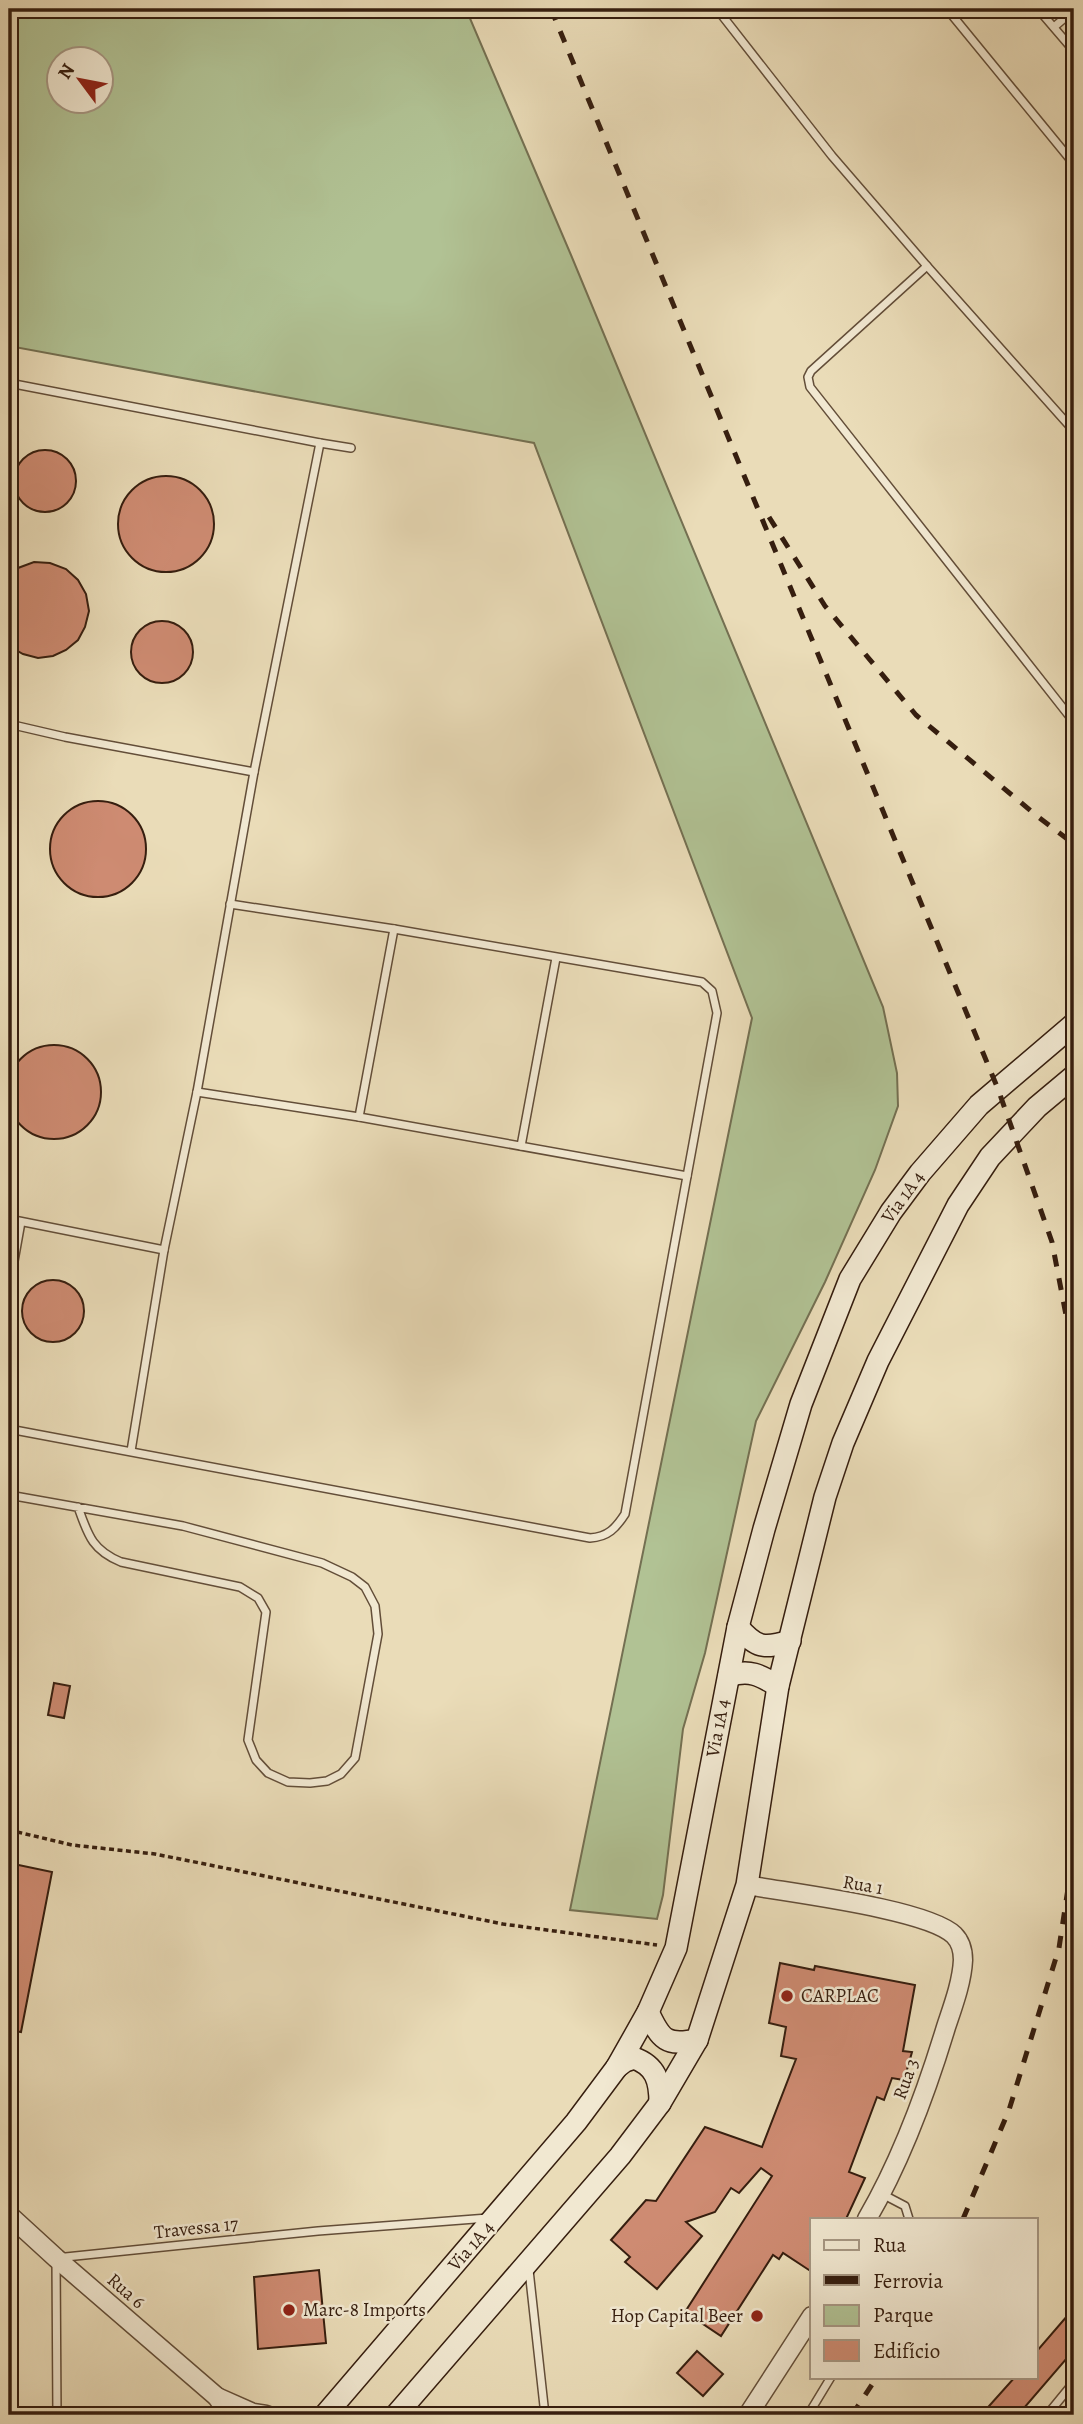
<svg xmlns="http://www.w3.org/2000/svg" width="1083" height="2424" viewBox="0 0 1083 2424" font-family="Alegreya,serif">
  <rect width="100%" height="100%" fill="#eadcb8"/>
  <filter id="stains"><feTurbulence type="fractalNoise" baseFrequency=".00286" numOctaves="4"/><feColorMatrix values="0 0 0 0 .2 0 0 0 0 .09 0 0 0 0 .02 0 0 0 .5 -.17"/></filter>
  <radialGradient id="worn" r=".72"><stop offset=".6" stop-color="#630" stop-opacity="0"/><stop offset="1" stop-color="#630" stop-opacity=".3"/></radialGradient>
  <path fill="#b1c294" stroke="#747052" stroke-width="2" fill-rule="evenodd" d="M9,9H466L571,255L883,1007L897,1073L898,1106L875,1170L825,1282L756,1421L705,1653L683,1729L663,1895L657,1919L570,1910L752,1018L534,443L9,346ZM60,60H102V102H60Z"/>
  <g fill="#ce8b72" stroke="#361e0f" stroke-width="2">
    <circle cx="45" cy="481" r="31"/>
    <circle cx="166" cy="524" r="48"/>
    <path d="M34,562L50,563L66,569L78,580L86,594L89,611L85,627L78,640L66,650L53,656L38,658L23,654L9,646V575L18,568Z"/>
    <circle cx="162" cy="652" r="31"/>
    <circle cx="98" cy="849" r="48"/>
    <circle cx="54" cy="1092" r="47"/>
    <circle cx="53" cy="1311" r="31"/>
    <path d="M54,1683L70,1686L64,1718L48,1715Z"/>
    <path d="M9,1863L52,1872L21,2032L9,2030Z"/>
    <path d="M780,1963L814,1970L815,1966L915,1985L903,2051L912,2052L904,2080L892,2078L884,2100L877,2097L849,2172L865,2178L846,2219H812V2272L783,2253L779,2259L773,2255L721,2336L685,2312L772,2176L761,2168L739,2193L731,2188L715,2212L686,2222L702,2236L657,2289L625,2262L630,2257L611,2240L646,2200L656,2201L705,2127L762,2147L796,2059L781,2056L786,2027L769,2023Z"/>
    <path d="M319,2270L326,2343L258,2349L254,2277Z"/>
    <path d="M1074,2308V2350L1018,2415H981L1015,2377H1036V2352Z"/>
    <path d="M697,2351L723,2374L703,2396L677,2373Z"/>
  </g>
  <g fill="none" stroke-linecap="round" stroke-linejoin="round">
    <g stroke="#634e39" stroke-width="10">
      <g id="service">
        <path d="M717,9L832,156L927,266L811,371L808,377L810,387L1074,722"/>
        <path d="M947,9L1074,164"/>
        <path d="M1038,9L1074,51"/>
        <path d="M1054,27L1074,10"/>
        <path d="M927,266L1074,431"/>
        <path d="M9,383L320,443L351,448"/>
        <path d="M9,724L65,737L254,772"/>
        <path d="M197,1092L359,1117L687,1176"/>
        <path d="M359,1117L394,929"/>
        <path d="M521,1146L556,958"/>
        <path d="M9,1219L164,1250"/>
        <path d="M9,1289L21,1222"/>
        <path d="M9,1429L590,1538C608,1537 616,1528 625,1514L717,1013L712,991L702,982L394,929L230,904"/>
        <path d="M131,1451L164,1250L197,1092L254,772L320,443"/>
        <path d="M9,1495L183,1526L322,1563L352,1577L365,1587L375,1606L378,1634L355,1758L341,1774L327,1781L310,1783L288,1782L268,1773L256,1760L248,1740L266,1612L258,1598L240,1587L121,1562C92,1550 88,1535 78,1507"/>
        <path d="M882,2194L905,2206L909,2219"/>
        <path d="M529,2270L545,2415"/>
        <path d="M57,2415L56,2258L318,2231L488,2218"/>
        <path d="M131,2415L151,2414"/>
        <path d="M808,2415L831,2377"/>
        <path d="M1047,2415L1074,2382"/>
      </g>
    </g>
    <g stroke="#634e39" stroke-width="21">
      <g id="tertiary">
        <path d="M747,1885C790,1893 927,1909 954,1935C960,1941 963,1951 963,1960C962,1982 953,2006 946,2027C926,2093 902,2159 867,2219"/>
        <path d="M9,2215L56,2258L217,2397L229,2415"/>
        <path d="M217,2397L253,2413L266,2415"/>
        <path d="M748,2415L812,2316"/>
      </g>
    </g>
    <g stroke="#361e0f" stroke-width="24">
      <g id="secondary">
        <path d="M738,1627C756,1648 764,1649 790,1641"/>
        <path d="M729,1676C749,1669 760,1675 778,1686"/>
        <path d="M648,2012C661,2040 666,2046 697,2040"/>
        <path d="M617,2067L625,2061L634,2058C656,2066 660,2081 660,2103"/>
        <path d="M325,2415L576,2122L617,2067L648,2012L676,1948L738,1627L764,1529L801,1404L850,1279L891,1212L920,1173L979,1105L1074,1024"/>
        <path d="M396,2415L620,2156L660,2103L697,2040L747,1885L778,1686L825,1497L843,1443L878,1361L958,1205L990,1157L1037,1107L1074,1076"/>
      </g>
    </g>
    <path stroke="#361e0f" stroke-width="3.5" stroke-dasharray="5 3.5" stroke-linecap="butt" d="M9,1830L72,1845L155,1854L503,1924L657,1945"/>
    <use href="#service" stroke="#f1e8d1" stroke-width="7"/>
    <use href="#tertiary" stroke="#f1e8d1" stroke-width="18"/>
    <use href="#secondary" stroke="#f1e8d1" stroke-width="21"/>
    <g stroke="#361e0f" stroke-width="5" stroke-dasharray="12 12" stroke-linecap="butt">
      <path d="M551,9L998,1089L1052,1242L1074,1357"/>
      <path d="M769,517L825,606L916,715L1037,816L1074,844"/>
      <path d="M963,2219L1009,2110L1059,1948L1074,1849"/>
      <path d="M852,2415L877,2377"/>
    </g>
  </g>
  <g fill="#8f2418" stroke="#f1e8d1" stroke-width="2.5">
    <circle cx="787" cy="1996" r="7"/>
    <circle cx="289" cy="2310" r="7"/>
    <circle cx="757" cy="2316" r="7"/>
  </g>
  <g text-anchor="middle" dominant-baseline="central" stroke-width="5" stroke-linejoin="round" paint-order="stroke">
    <g font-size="19" fill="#361e0f" stroke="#f1e8d1">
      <text transform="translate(903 1197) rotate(-54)">Via 1A 4</text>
      <text transform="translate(718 1728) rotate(-79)">Via 1A 4</text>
      <text transform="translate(863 1885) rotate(10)">Rua 1</text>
      <text transform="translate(906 2079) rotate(-70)">Rua 3</text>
      <text transform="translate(196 2228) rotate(-6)">Travessa 17</text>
      <text transform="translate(471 2246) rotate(-49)">Via 1A 4</text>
      <text transform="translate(126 2291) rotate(41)">Rua 6</text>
    </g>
    <g font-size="19" fill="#361e0f" stroke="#f1e8d1" text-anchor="start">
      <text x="801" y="1996">CARPLAC</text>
      <text x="303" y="2310">Marc-8 Imports</text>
      <text x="743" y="2316" text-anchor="end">Hop Capital Beer</text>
    </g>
  </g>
  <rect width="1083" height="2424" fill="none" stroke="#eadcb8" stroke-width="35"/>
  <rect x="10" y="10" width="1062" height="2403" fill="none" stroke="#361e0f" stroke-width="3.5"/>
  <rect x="18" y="18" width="1048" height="2389" fill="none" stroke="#361e0f" stroke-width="2"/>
  <rect x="810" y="2218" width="228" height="161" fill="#f1e8d1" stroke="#a69783" stroke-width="2"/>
  <rect x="824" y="2240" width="35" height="10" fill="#f1e8d1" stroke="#a69783" stroke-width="2"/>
  <text x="873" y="2252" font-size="21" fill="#361e0f">Rua</text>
  <rect x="824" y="2275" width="35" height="10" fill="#361e0f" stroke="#a69783" stroke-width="2"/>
  <text x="873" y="2288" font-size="21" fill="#361e0f">Ferrovia</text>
  <rect x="824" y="2305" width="35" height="21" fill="#b1c294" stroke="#a69783" stroke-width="2"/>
  <text x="873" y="2322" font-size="21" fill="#361e0f">Parque</text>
  <rect x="824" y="2340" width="35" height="21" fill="#ce8b72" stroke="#a69783" stroke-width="2"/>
  <text x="873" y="2358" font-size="21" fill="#361e0f">Edifício</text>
  <g transform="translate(80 80) rotate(302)"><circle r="33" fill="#f1e8d1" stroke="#a69783" stroke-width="2"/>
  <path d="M0-5L12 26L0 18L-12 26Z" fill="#8f2418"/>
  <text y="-10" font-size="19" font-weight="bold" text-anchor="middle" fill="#361e0f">N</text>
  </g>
  <rect width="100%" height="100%" filter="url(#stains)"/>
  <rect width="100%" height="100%" fill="url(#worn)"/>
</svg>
